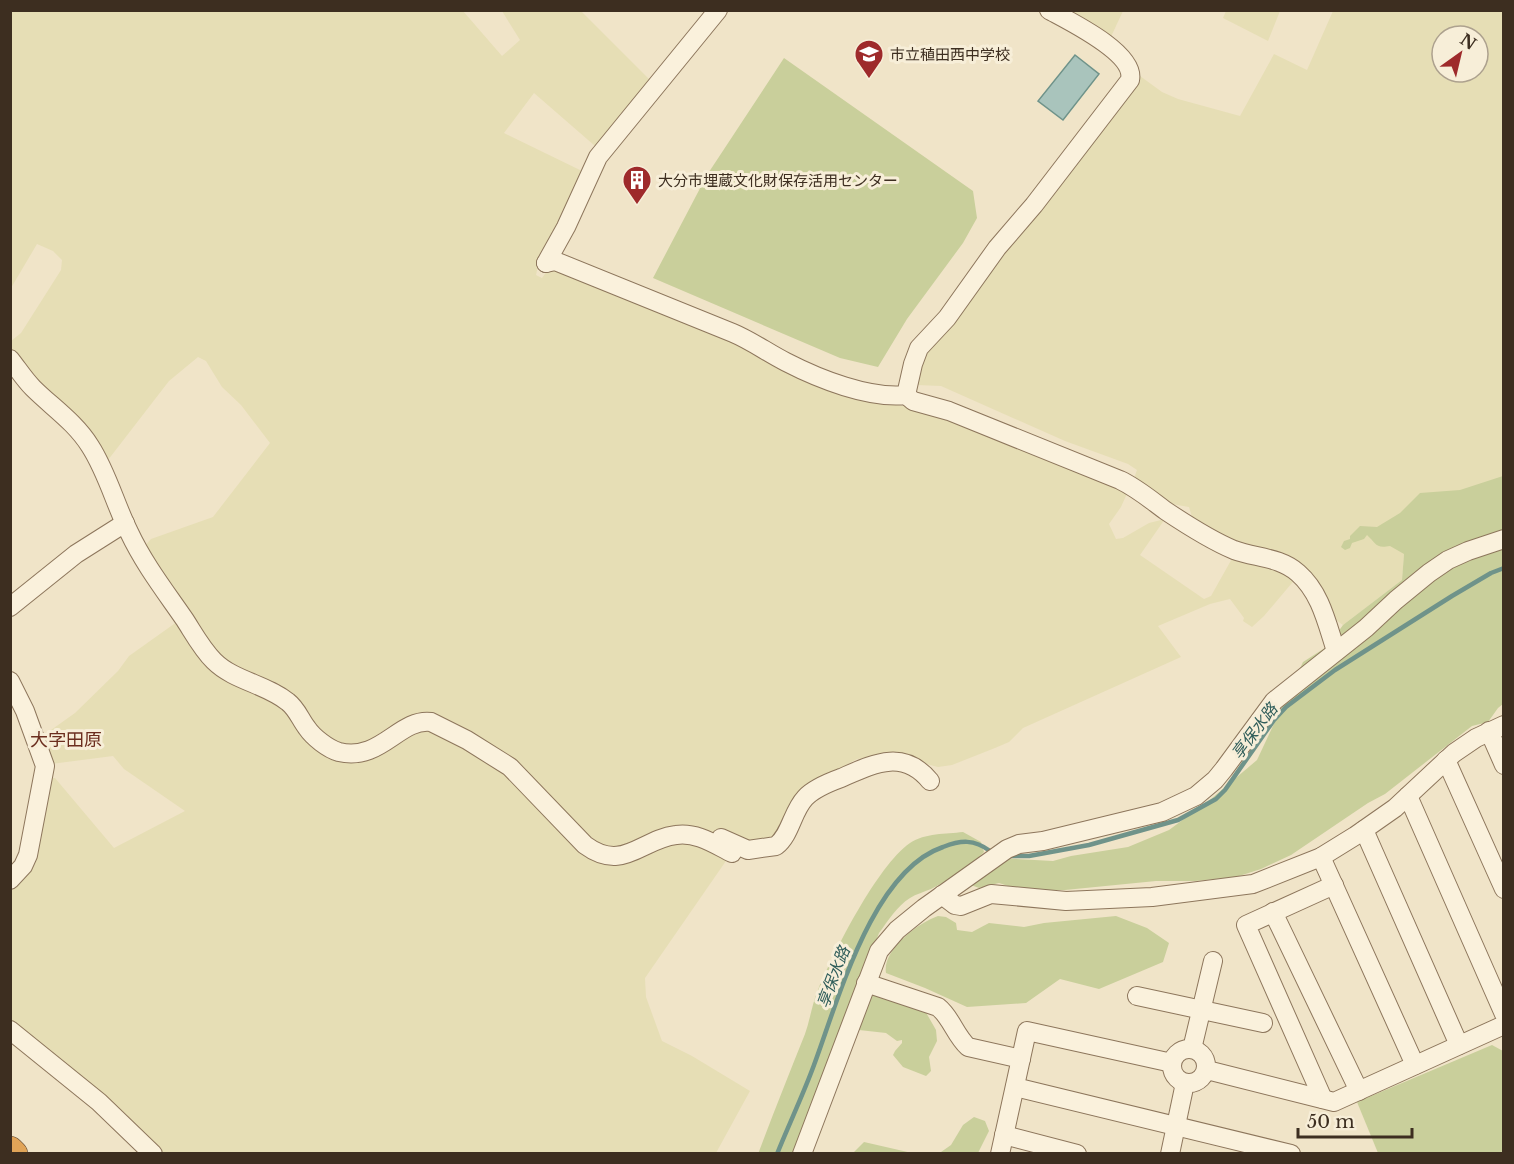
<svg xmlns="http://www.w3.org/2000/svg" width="1514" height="1164" viewBox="0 0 1514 1164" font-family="'Libre Baskerville','Noto Sans JP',serif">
  <rect width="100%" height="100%" fill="#f0e4c8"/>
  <g fill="#e6deb5" fill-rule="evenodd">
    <path d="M11,11H463L502,56L520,40L502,11H581L651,81L600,145L595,146L534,93L504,133L582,171L562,216L539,261L536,275L542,278L547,271L554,269L747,346L849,396L866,401L918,408L1129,489L1121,507L1109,524L1116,539L1123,538L1149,523L1165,519L1140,555L1204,599L1211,596L1234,555L1297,577L1264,616L1252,627L1243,621L1244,618L1230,599L1210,604L1158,626L1181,657L1023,728L1009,742L995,748L952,765L938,767L891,755L857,759L801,790L782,834L728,858L645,978L646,997L662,1041L692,1056L750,1091L716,1153H158L11,1025V885L49,778H55L114,848L185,811L124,769L113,756L51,764L43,745L47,741L44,735L75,713L118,671L129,656L188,614L143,548L151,539L213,517L270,443L241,405L222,387L206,361L198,357L169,381L108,460L44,390L12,351L11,341L21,333L61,270L62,260L53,251L37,244L11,288Z"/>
    <path d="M1057,11H1123L1109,41Z"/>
    <path d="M1226,11V10L1280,11L1268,41L1223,18Z"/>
    <path d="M1333,11H1503V478L1404,554L1402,580L1343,625L1333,618L1326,599L1237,542L1193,520L1189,507L1166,503L1133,481L1137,470L1128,464L1065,441L941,386L916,385L920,358L975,285L1140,76L1162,92L1178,99L1240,116L1274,54L1307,70ZM1442,36H1478V72H1442Z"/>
  </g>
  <g fill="#c9cf9b">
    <path d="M784,58L973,191L977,218L963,243L907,319L878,367L840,358L653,278L707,175Z"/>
    <path d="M1503,476V704L1498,708L1488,722L1472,726L1385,794L1368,803L1291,855L1261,869L1236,877L1195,881H1156L1065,890H1020L999,883L979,888L971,885L1000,858L1053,861L1071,856L1128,847L1169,830L1211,799L1257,760L1303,662L1328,646L1343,625L1402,580L1404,554L1390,546C1375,549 1376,543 1367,535L1364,539L1352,543L1350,548L1345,550L1341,547L1344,541L1350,539V536L1360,526L1377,527L1400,513L1420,493L1460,490Z"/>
    <path d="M963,832L981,842L984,852C970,868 950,879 931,889C924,892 916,894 910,898C897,906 888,921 879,933L795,1153L758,1154C773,1114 789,1074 805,1034C810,1020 812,1004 818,990C834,952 877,866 910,843C925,833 946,834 963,832Z"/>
    <path d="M938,916L946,917L956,923L957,930L972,932L989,923L1024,927L1044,923L1116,916L1147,928L1169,943L1163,962L1099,989L1060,979L1026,1003L967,1007L925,988L886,973C882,950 918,923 938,916Z"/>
    <path d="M879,993L924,1009L936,1030L937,1041L929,1057L931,1071L926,1076L903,1067L893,1055L895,1051L902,1043V1040L897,1041L886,1033L859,1030L870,997Z"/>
    <path d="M1492,1045L1503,1051V1153H1378L1357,1102Z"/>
    <path d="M974,1117L985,1121L989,1131L978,1153H913L941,1152L951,1145L963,1125Z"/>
    <path d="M864,1142L912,1153H853Z"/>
  </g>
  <path fill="#a9c4bc" stroke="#6f938a" stroke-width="1.5" d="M1075,55L1099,74L1063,120L1038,101Z"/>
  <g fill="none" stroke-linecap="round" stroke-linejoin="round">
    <g stroke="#6f938a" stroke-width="4.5">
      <path d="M1007,856H1029L1089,845L1178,820L1216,799L1225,790L1274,720L1286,707L1335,670L1452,596L1491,573L1504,568"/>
      <path d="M777,1154C789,1124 803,1095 814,1065C838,1001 872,871 943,847C961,840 974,839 990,851"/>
    </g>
    <g stroke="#8d765c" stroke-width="20">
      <g id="minor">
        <path d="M546,263L555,261L733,333C752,341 768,353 786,362C819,379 869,399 906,395L913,364L919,348L947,318L997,248L1034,205L1130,80C1136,53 1069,21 1049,10"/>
        <path d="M546,263L566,227L598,157L718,10"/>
        <path d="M10,359C18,369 24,379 33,388C52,407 75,422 90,446C107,472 115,504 129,532C144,564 165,591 185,620C194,634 202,649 214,661C234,681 266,684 288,702C297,709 300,719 307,728C313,737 328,749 339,752C381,762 399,718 431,722L467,740L510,767L585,845C623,873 641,839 676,835C697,832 714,844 732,853"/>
        <path d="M906,395L913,401L949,411L1120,480C1137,488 1151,500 1166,511C1187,525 1210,540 1234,550C1256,558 1280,557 1298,573C1321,593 1327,624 1336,651"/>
        <path d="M10,607L76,554L125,523"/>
        <path d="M10,681L25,711L45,766L28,855L23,866L10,880"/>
        <path d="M1489,731L1504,765"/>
        <path d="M1446,760L1504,889"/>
        <path d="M1408,796L1504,1014"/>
        <path d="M1364,830L1459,1045"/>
        <path d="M721,838L748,850L776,846C791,834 792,812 805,798C813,789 830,782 841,778C873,764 903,748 930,781"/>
        <path d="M1321,857L1415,1065"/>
        <path d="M942,895L955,905L961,906L991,894L1066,901L1152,897L1253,884L1321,857L1355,836L1395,808L1454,753L1476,738L1504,725"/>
        <path d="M1273,912L1359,1091"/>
        <path d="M866,983L938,1007C951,1017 955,1035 968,1047L1021,1059"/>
        <path d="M1137,996L1263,1023"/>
        <path d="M10,1030L99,1102L153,1154"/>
        <circle cx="1189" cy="1066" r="17"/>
        <path d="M1192,1049L1213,961"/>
        <path d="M1207,1070L1334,1102L1504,1025"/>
        <path d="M1015,1087L1291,1154"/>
        <path d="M1323,1099L1246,925L1334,885"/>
        <path d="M1004,1135L1077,1154"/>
        <path d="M802,1154L879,951L897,930L924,908L1007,849L1019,844L1043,841L1162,812L1196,796L1215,780L1224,769L1274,701L1366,628L1396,600L1429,573L1448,560L1468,551L1504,539"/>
        <path d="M1000,1154L1027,1031L1172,1063"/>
        <path d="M1170,1154L1185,1083"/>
      </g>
    </g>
    <g stroke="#5b4430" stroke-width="28">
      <path id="highway" d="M10,1150L14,1154"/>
    </g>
    <use href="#minor" stroke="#faf1dc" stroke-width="18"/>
    <use href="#highway" stroke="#e0a458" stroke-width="27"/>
  </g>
  <defs>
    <g id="school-pin" transform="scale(1.5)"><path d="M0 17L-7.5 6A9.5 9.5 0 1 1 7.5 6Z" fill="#9e2a2b" stroke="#f7eed8"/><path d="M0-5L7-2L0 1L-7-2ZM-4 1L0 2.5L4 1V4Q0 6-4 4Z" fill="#fff"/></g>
    <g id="building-pin" transform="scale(1.5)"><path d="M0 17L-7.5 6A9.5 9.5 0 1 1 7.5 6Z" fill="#9e2a2b" stroke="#f7eed8"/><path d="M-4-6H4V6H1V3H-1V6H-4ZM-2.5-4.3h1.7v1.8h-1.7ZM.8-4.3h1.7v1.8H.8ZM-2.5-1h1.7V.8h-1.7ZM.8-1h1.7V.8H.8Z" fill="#fff"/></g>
  </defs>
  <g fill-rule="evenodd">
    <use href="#school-pin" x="869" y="54"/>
    <use href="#building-pin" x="637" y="180"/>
  </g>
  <g text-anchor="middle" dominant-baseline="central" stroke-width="6" stroke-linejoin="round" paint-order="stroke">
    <g font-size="15" fill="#3d2e20" stroke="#f7eed8" text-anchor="start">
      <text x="890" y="54">市立稙田西中学校</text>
      <text x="658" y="180">大分市埋蔵文化財保存活用センター</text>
    </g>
    <g font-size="16" font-style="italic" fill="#2f5d5a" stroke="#f7eed8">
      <text transform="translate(1254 731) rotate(-53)">享保水路</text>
      <text transform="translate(833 977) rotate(-69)">享保水路</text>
    </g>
    <g font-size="18" fill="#6b2e1e" stroke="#f7eed8">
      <text x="66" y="740">大字田原</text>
    </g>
  </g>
  <rect width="1514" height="1164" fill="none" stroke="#3d2e20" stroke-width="24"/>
  <g transform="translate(1460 54) rotate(34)"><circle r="28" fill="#f7eed8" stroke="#ada18e" stroke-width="1.5"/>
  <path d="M0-4.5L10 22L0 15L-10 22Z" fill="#9e2a2b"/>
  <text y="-9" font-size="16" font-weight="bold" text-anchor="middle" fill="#3d2e20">N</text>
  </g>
  <path d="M1298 1128v9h114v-9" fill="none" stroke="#3d2e20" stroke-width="3"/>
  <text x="1307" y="1128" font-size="18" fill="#3d2e20" stroke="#f7eed8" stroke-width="4.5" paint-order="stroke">50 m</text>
</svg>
